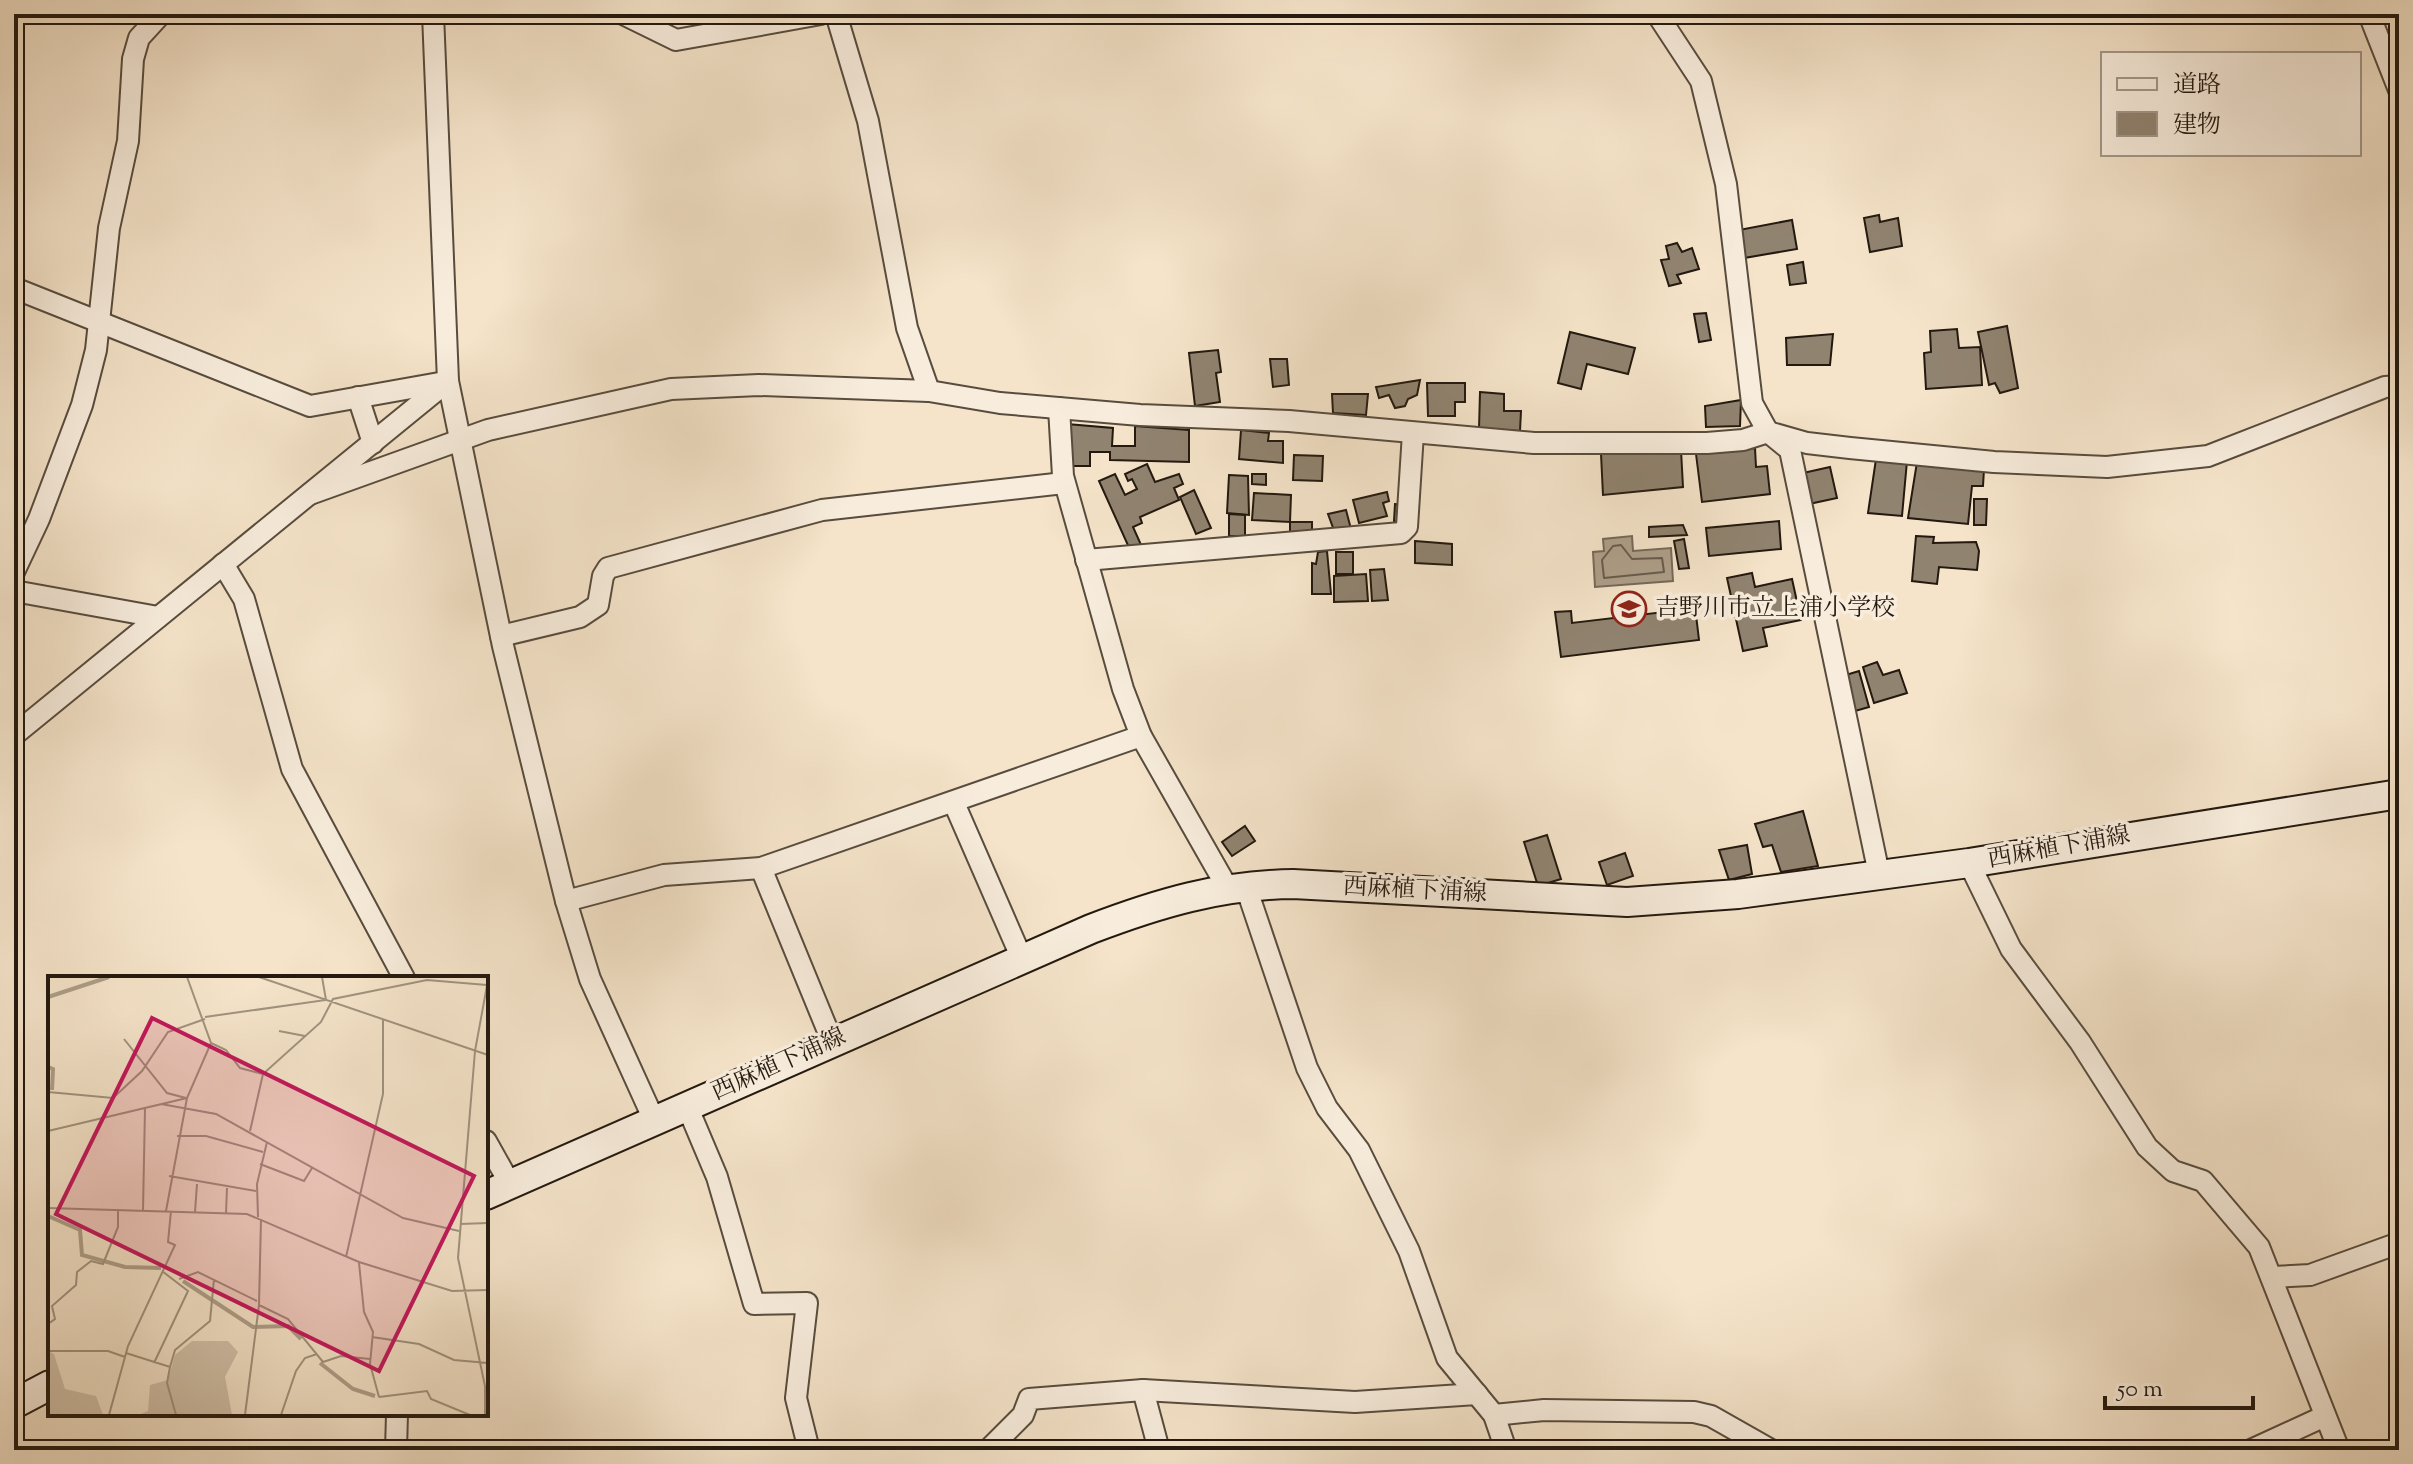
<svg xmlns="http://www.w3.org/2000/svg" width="2413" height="1464" viewBox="0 0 2413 1464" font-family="'Sorts Mill Goudy','Noto Serif JP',serif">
  <rect width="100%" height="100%" fill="#f5e4ca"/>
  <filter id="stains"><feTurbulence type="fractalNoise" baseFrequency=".0025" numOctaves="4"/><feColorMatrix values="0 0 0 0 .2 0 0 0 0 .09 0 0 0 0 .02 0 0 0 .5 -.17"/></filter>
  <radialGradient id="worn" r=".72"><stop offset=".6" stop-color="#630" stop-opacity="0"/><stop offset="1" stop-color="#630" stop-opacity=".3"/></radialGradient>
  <path fill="#ae9f8a" stroke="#766959" stroke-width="2" d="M1632,536L1633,551L1671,548L1673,581L1595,587L1593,552L1604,551L1603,539Z"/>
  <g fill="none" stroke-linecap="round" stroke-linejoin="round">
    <path stroke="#685c4c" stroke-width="2" d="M1621,545L1632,559L1662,558L1664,572L1604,578L1602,560L1613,546Z"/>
  </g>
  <g fill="#908370" stroke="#23190f" stroke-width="2">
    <path d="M1879,215L1880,222L1898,218L1902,246L1870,252L1864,218Z"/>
    <path d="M1792,220L1797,249L1744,258L1739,230Z"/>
    <path d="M1677,243L1682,252L1692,248L1699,269L1677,275L1681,283L1669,286L1661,260L1669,259L1666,246Z"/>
    <path d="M1803,262L1806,283L1790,285L1787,265Z"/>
    <path d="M1706,313L1711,340L1699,342L1694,314Z"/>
    <path d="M2007,326L2018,388L2000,393L1995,383L1989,385L1978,332Z"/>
    <path d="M1957,329L1959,348L1980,347L1982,385L1926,389L1924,353L1931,352L1930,331Z"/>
    <path d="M1570,332L1635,348L1628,374L1587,364L1581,389L1558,383Z"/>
    <path d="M1833,334L1830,365H1787L1786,338Z"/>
    <path d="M1218,350L1221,372L1216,373L1220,402L1195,406L1189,353Z"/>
    <path d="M1270,359H1287L1289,385L1273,387Z"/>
    <path d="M1420,380L1417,395L1408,399L1405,406L1395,408L1389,395L1379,398L1376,387Z"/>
    <path d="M1427,383H1465V402H1455V416H1428Z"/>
    <path d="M1480,392L1504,394V411H1521L1520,431L1479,429Z"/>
    <path d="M1332,394H1368L1366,415L1333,413Z"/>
    <path d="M1741,400L1740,426L1706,427L1705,406Z"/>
    <path d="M1067,424L1113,428L1112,446H1135V426L1189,430V462L1110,460V452H1090V466H1067Z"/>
    <path d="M1241,430L1269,433L1268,441H1283V463L1239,459Z"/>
    <path d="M1755,448L1756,467L1767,466L1770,494L1702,502L1696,454Z"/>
    <path d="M1681,450L1683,487L1603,495L1601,454Z"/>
    <path d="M1294,455L1323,456L1322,481L1293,480Z"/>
    <path d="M1876,459L1907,461L1902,516L1868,513Z"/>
    <path d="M1917,462L1984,469L1983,486H1972L1968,524L1908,518Z"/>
    <path d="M1147,464L1155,482L1179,474L1183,484L1174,488L1179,500L1140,517L1142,523L1133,527L1142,547L1131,552L1099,481L1115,474L1125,495L1137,489L1132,479L1128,481L1125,474Z"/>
    <path d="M1830,467L1837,498L1809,504L1803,473Z"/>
    <path d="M1252,474H1266V485L1252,484Z"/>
    <path d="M1229,475L1248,476L1249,515L1227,513Z"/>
    <path d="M1194,490L1211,528L1196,534L1180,497Z"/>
    <path d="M1387,492L1389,501L1383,503L1387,516L1359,523L1353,500Z"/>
    <path d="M1254,493L1291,495L1290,522L1252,520Z"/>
    <path d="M1974,499H1987L1986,525H1974Z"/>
    <path d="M1395,504L1404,505L1400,523L1394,521Z"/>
    <path d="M1346,510L1351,529L1335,533L1328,514Z"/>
    <path d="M1229,514L1245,515V536H1229Z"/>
    <path d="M1779,521L1781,549L1709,556L1706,528Z"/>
    <rect x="1290" y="522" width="22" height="19"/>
    <path d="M1683,525L1687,535L1649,537V527Z"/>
    <path d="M1916,536L1934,537L1933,543L1976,542L1979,551L1977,570L1939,567L1937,584L1912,581Z"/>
    <path d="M1684,539L1689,568L1679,569L1674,541Z"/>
    <path d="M1415,541L1452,544V565L1415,563Z"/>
    <path d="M1327,551L1331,594H1312V563L1316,564L1318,552Z"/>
    <rect x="1336" y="552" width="17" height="22"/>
    <path d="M1384,569L1388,600L1372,601L1370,570Z"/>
    <path d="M1752,573L1755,587L1792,579L1801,620L1763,628L1767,646L1743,651L1727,578Z"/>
    <path d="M1366,574L1368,601L1334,602V576Z"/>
    <path d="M1694,598L1699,640L1561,657L1555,612L1571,611L1572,623L1673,611L1671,600Z"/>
    <path d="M1877,662L1883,675L1899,670L1907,693L1874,703L1863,667Z"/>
    <path d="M1859,671L1869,707L1855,711L1846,675Z"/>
    <path d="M1803,811L1818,866L1781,872L1772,845L1763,847L1755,824Z"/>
    <path d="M1245,826L1255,841L1232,856L1222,842Z"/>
    <path d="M1547,835L1561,879L1538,886L1524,842Z"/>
    <path d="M1747,845L1752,874L1729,880L1719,850Z"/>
    <path d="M1625,853L1633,876L1607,885L1599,862Z"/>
  </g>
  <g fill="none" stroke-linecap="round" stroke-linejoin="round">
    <g stroke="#584c3e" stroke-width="24">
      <g id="minor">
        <path d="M433,14L448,381L503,646L566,901L590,979L654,1120"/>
        <path d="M623,14L676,40L821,14"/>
        <path d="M836,14L868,121L907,328L929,391"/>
        <path d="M1657,14L1701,81L1726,184L1752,403L1768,432L1790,450L1879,874"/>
        <path d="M2369,14L2399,90"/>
        <path d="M14,288L310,406L445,382"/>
        <path d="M358,397L373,443"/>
        <path d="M1059,408L1063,476L1123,689L1141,736L1227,887"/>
        <path d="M310,494L488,430L671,389L759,385L929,391L1000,403L1140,415L1289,421L1534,443H1707L1743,440L1768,432L1807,443L1850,448L1994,462L2107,467L2208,456L2385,387L2399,386"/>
        <path d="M1086,560L1401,533L1407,527L1413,433"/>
        <path d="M223,564L244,599L292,769L404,978"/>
        <path d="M14,572L39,519L82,405L96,350L109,228L128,141L133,59L139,38L161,14"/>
        <path d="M14,591L158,617"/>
        <path d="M501,636L580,617L598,605L603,576L608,568L822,510L1064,483"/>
        <path d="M14,735L448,381"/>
        <path d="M954,803L1022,959"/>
        <path d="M1969,863L2011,949L2080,1042L2147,1147L2173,1171L2203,1181L2259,1247L2339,1450"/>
        <path d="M761,868L832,1041"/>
        <path d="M1245,884L1307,1068L1327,1108L1359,1150L1409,1251L1447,1358L1494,1415L1506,1450"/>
        <path d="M566,901L664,875L761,868L1141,736"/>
        <path d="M687,1106L717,1177L754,1304L807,1303L796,1398L809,1450"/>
        <path d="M486,1141L510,1184"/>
        <path d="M2273,1277L2310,1275L2399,1243"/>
        <path d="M1143,1390L1159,1450"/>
        <path d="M1494,1415L1544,1410L1694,1412L1711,1416L1771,1450"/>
        <path d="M396,1450L397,1414"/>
        <path d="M988,1450L1023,1415L1029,1399L1143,1390L1355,1402L1477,1394"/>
        <path d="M2251,1450L2325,1416"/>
      </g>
    </g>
    <g stroke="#23190f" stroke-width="32">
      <g id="secondary">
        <path d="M486,1195L1091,929C1159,903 1220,885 1293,884L1627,902L1738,894L1969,863L2399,794"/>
        <path d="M14,1404L50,1385"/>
      </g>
    </g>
    <use href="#minor" stroke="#f8eddd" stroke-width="20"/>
    <use href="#secondary" stroke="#f8eddd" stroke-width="28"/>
  </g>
  <defs>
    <g id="school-ring" transform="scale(1.8)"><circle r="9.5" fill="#f8eddd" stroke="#8f2418" stroke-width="1.5"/><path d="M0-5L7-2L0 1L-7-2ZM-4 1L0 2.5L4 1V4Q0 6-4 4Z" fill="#8f2418"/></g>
  </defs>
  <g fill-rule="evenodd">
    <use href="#school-ring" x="1629" y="609"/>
  </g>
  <g text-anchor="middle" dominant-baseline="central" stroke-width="7" stroke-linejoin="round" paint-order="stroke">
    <g font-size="24" fill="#23190f" stroke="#f8eddd" text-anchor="start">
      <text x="1655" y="609">吉野川市立上浦小学校</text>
    </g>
    <g font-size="24" fill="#23190f" stroke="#f8eddd">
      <text transform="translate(2059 848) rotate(-10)">西麻植下浦線</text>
      <text transform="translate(1415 891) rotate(3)">西麻植下浦線</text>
      <text transform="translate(779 1065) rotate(-24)">西麻植下浦線</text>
    </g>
  </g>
  <g transform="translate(48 976)">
    <rect width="440" height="440" fill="#f5e4ca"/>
    <path d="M144,365H180L190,376L177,401L184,439H91L100,435L102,409L120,404L127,379ZM0,375L6,378L17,413L48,420L55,439H0Z" fill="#d1c1aa"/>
    <path fill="none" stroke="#ae9f8a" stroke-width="4" d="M0,21L61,1M0,91L5,93L4,114M0,240L32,254L34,279L77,291L113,292M135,305L205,351L240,350L253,363M272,387L305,413L327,420"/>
    <path fill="none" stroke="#a1937f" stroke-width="2" d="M211,1L440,79M157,41L278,24L274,1M231,55L257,60M76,63L119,117L138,122M163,67L178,74L192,92L215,98M427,75L410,282L437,410V439M427,75L440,4M0,116L65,122L94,95L120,56L157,43M113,128L168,138L355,242L411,255M0,155L139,122M202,155L215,98L273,46L285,23L379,4L439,9M129,160H158L215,176M212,188L256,205L264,192M121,200L208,215M0,232L199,238L311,286L404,315L440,314M95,234L97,132M118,235L139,122L163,67L139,1M147,236L149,208M178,237L179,212M210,241L209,208L219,166M412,248L440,247M298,281L335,118V43M311,287L316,336L325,356L322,388L331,421M131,303L150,296L209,325M211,329L240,343L275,386L293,380L322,383M0,348L7,343L4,330L28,309L29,296L43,285L55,288L70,251V234M324,361L371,368L406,384L440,387M0,375H60L77,381M78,377L122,391L127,374L162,345L166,303M106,387L140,315L114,295M122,391L119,407L128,439M331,421L379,415L383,423L422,439M61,439L80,370L127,269L120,266L123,235M197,439L211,329L213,243M233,439L248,395L257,382L269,378"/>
    <path fill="#c2185b" fill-opacity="0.15" stroke="#c2185b" stroke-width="4" d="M104,42L426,200L331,395L8,238Z"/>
    <rect width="440" height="440" fill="none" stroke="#23190f" stroke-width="4"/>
  </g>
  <rect width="2413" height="1464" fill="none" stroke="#f5e4ca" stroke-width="48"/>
  <rect x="16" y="16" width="2381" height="1432" fill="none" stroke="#23190f" stroke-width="4"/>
  <rect x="24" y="24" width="2365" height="1416" fill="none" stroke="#23190f" stroke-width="2"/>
  <rect x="2101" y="52" width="260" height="104" fill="#f8eddd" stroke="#a3988b" stroke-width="2"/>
  <rect x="2117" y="78" width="40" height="12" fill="#f8eddd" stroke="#a3988b" stroke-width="2"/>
  <text x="2173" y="92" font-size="24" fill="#23190f">道路</text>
  <rect x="2117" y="112" width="40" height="24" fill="#908370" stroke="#a3988b" stroke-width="2"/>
  <text x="2173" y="132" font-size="24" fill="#23190f">建物</text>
  <path d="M2105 1396v12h148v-12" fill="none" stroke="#23190f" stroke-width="4"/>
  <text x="2117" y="1396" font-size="24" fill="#23190f" stroke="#f8eddd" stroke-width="6" paint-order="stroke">50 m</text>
  <rect width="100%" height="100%" filter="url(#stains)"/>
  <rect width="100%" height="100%" fill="url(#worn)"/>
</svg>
